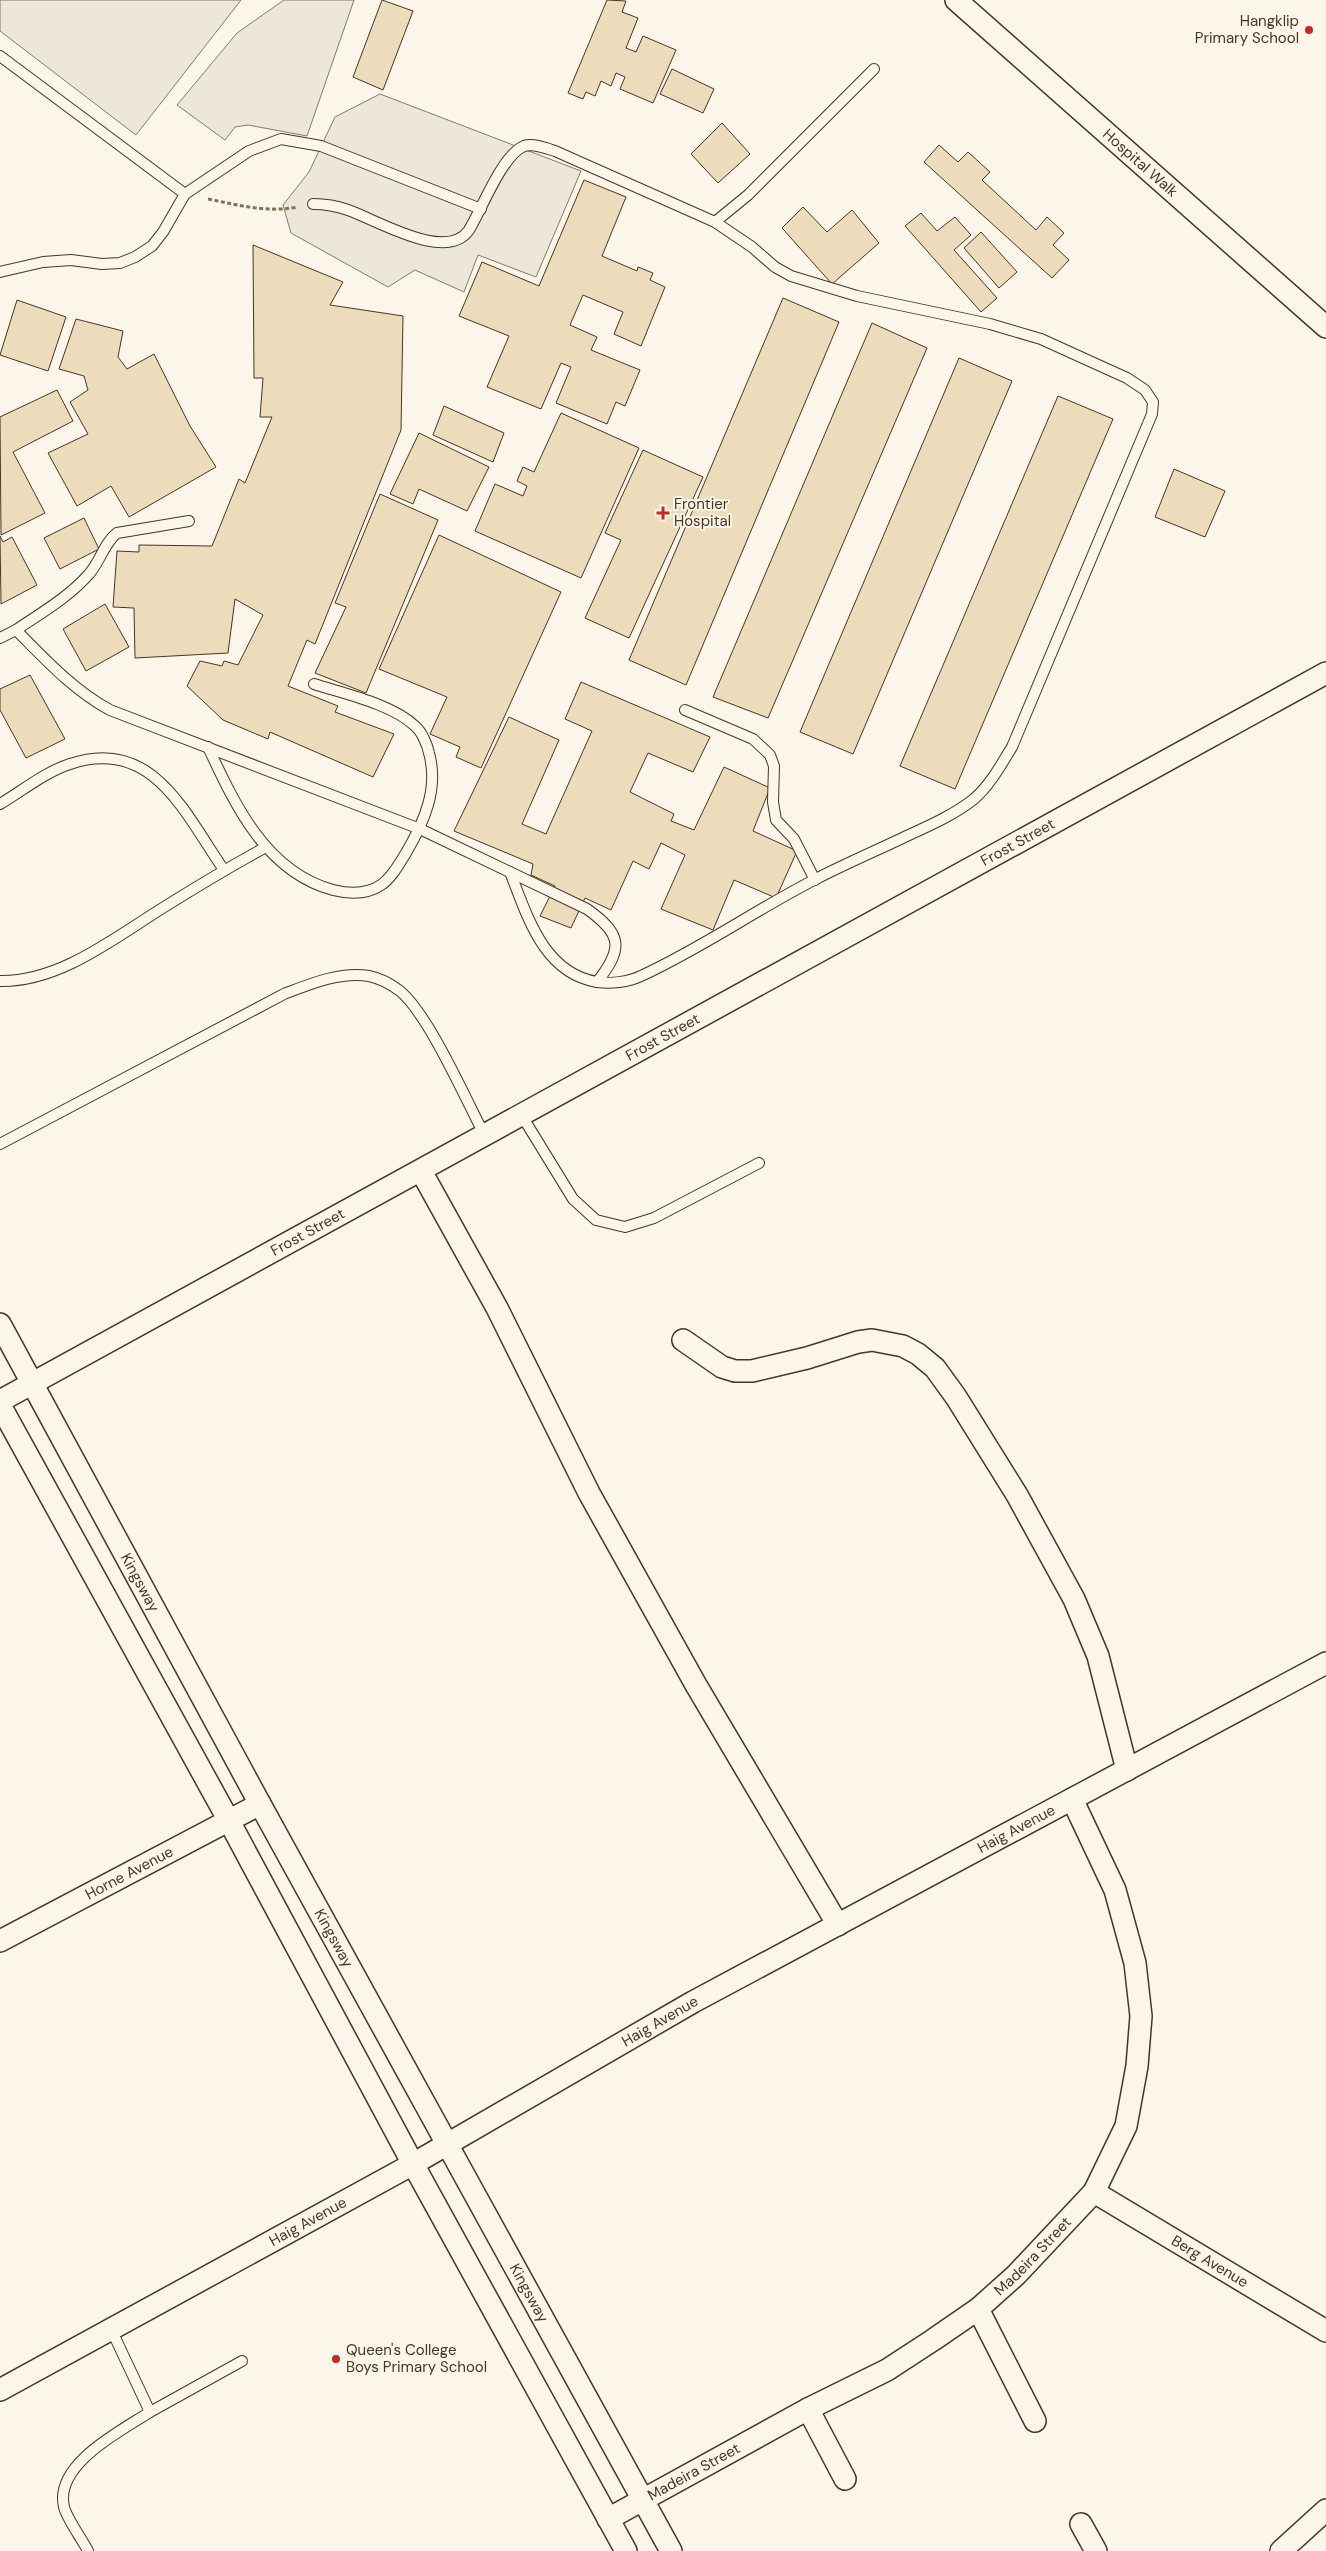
<svg xmlns="http://www.w3.org/2000/svg" width="1326" height="2551" viewBox="0 0 1326 2551" font-family="'DM Sans',sans-serif">
  <rect width="100%" height="100%" fill="#fbf6e9"/>
  <g fill="#ede7d9" stroke="#887966">
    <path d="M0,0H241L136,135L0,31Z"/>
    <path d="M284,0H354L307,136L248,125L235,127L225,140L177,105L237,33Z"/>
    <path d="M380,94L581,171L536,277L478,255L464,292L415,270L388,287L291,233L283,205L309,172L335,117Z"/>
  </g>
  <g fill="#ecdcbc" stroke="#4a3520">
    <path d="M382,0L413,11L383,90L353,77Z"/>
    <path d="M607,0L626,1L622,12L638,18L626,48L636,52L643,36L676,50L653,103L620,89L625,77L616,73L611,86L601,81L595,96L586,92L583,99L568,93Z"/>
    <path d="M672,69L714,89L703,113L660,94Z"/>
    <path d="M722,123L750,154L718,183L691,154Z"/>
    <path d="M939,145L958,162L968,152L990,172L982,180L1036,230L1047,217L1064,233L1053,245L1069,260L1052,278L924,162Z"/>
    <path d="M584,180L626,197L602,256L637,271L638,267L653,273L650,280L665,287L641,346L614,334L623,312L583,295L570,325L597,337L591,350L640,370L625,406L616,402L607,424L556,403L571,367L561,363L541,409L487,387L509,336L459,316L482,262L539,286Z"/>
    <path d="M803,207L827,232L852,210L879,243L832,284L782,228Z"/>
    <path d="M921,213L937,231L955,217L971,235L954,250L997,298L981,312L905,226Z"/>
    <path d="M981,232L1017,272L999,288L964,248Z"/>
    <path d="M253,245L343,282L330,305L403,316L401,430L315,644L307,640L288,686L338,706L335,712L394,734L373,777L270,732L268,739L223,720L187,686L200,661L222,666L224,661L238,665L263,615L235,599L228,653L135,658L134,608L113,607L117,551L139,552V545L212,546L239,479L245,483L272,417H260L263,378H254Z"/>
    <path d="M783,298L839,322L686,685L629,660Z"/>
    <path d="M17,300L66,317L48,371L0,355Z"/>
    <path d="M76,319L123,331L118,357L127,369L154,354L190,426L216,467L129,517L111,486L77,506L48,453L88,434L70,402L88,390L84,376L59,369Z"/>
    <path d="M872,323L927,348L768,718L713,697Z"/>
    <path d="M959,358L1012,381L853,754L800,732Z"/>
    <path d="M57,390L73,421L13,452L45,513L1,535L0,417Z"/>
    <path d="M1058,396L1113,419L955,789L900,766Z"/>
    <path d="M444,406L504,433L493,462L433,435Z"/>
    <path d="M561,413L639,448L581,578L475,531L495,484L523,496L527,486L517,481L523,467L534,472Z"/>
    <path d="M419,433L489,467L467,511L419,489L413,504L390,494Z"/>
    <path d="M643,450L703,477L629,638L585,618L621,540L605,533Z"/>
    <path d="M1174,469L1225,491L1205,537L1155,517Z"/>
    <path d="M380,494L438,520L366,693L315,673L346,607L335,603Z"/>
    <path d="M84,518L99,549L60,569L44,538Z"/>
    <path d="M439,535L561,592L481,768L456,757L460,747L430,734L447,697L379,669Z"/>
    <path d="M0,536L3,542L12,537L37,585L1,604Z"/>
    <path d="M105,604L129,647L86,671L63,629Z"/>
    <path d="M30,675L65,739L26,758L0,710V689Z"/>
    <path d="M581,682L710,737L693,772L648,753L630,792L674,814L671,821L694,830L724,767L770,788L753,831L797,851L776,898L734,880L713,930L661,909L685,855L661,843L649,869L633,861L611,910L585,898L571,928L540,916L555,886L531,875L533,864L454,831L509,717L559,740L522,824L546,834L592,731L565,719Z"/>
  </g>
  <g fill="none" stroke-linecap="round" stroke-linejoin="round">
    <g stroke="#4a3520" stroke-width="12">
      <g id="lane">
        <path d="M0,56L185,194"/>
        <path d="M313,204C325,204 337,206 348,210C377,220 447,263 469,230C482,209 502,155 524,146C533,143 546,148 555,151L715,222L748,195L874,69"/>
        <path d="M0,272L43,262L71,260L102,264L120,263L135,257L152,246L163,232L185,194L249,151L281,139L321,146L481,209"/>
        <path d="M189,521L117,533C104,543 100,562 89,574C69,597 41,613 16,630C45,659 73,690 110,710L420,829L587,909C622,934 624,948 597,982"/>
        <path d="M0,638L16,630"/>
        <path d="M685,710L753,739L770,755L774,766L773,802L776,820L794,839L815,880"/>
        <path d="M208,747C235,805 266,872 333,890C349,894 366,895 381,885C392,878 399,864 406,853C424,822 439,789 429,753C427,744 422,732 415,726C392,704 345,694 314,684"/>
        <path d="M0,804C22,791 45,772 70,764C153,736 185,814 224,870"/>
        <path d="M510,872C527,915 543,973 597,982C611,984 628,982 641,976C702,948 757,909 816,879C847,863 880,849 911,834C933,824 955,814 974,799C990,785 1001,765 1012,747L1152,414L1153,402L1145,390L1127,378L1041,339L990,324L857,296L791,276L775,267L752,247L715,222"/>
        <path d="M0,981C59,982 113,939 161,909C196,887 231,866 266,847"/>
        <path d="M522,1116L573,1199L596,1220L625,1227L654,1218L759,1163"/>
        <path d="M0,1144L284,994C310,984 341,971 369,976C379,978 392,985 400,991C429,1015 466,1100 485,1136"/>
        <path d="M150,2412L242,2361"/>
        <path d="M88,2551C82,2539 67,2519 64,2507C54,2464 121,2431 150,2412L111,2329"/>
      </g>
    </g>
    <g stroke="#4a3520" stroke-width="24">
      <g id="street">
        <path id="s1" d="M956,0L1326,327"/>
        <path d="M421,1171L497,1308L589,1493L696,1685L838,1925"/>
        <path id="s2" d="M0,1324L260,1804L671,2551"/>
        <path d="M683,1340L722,1367L735,1371H752L807,1358L858,1342L872,1340L903,1346L918,1354L935,1368L956,1397L1017,1495L1074,1599L1098,1656L1127,1770"/>
        <path id="s3" d="M0,1401L1326,673"/>
        <path d="M0,1405L229,1821L413,2164L626,2551"/>
        <path id="s4" d="M0,1941L260,1804"/>
        <path id="s5" d="M1094,2192L1326,2331"/>
        <path d="M978,2309L1035,2421"/>
        <path id="s6" d="M0,2390L413,2164L693,2002L1326,1663"/>
        <path d="M808,2409L845,2479"/>
        <path id="s7" d="M608,2519L808,2409L887,2370L933,2340L978,2309L1016,2275L1094,2192L1126,2126L1137,2066L1141,2016L1135,1963L1115,1890L1072,1799"/>
        <path d="M1081,2524L1096,2551"/>
        <path d="M1281,2551L1326,2510"/>
      </g>
    </g>
    <path stroke="#7f6f5c" stroke-width="3" stroke-dasharray="4 2.5" stroke-linecap="butt" d="M208,199C239,205 266,213 298,207"/>
    <use href="#lane" stroke="#fbf6e9" stroke-width="10"/>
    <use href="#street" stroke="#fbf6e9" stroke-width="21"/>
  </g>
  <g fill="#c62828" stroke="#fbf6e9" stroke-width="2">
    <circle cx="1309" cy="30" r="5"/>
    <path d="M660.5 505.5h5v5h5v5h-5v5h-5v-5h-5v-5h5z"/>
    <circle cx="336" cy="2359" r="5"/>
  </g>
  <g text-anchor="middle" dominant-baseline="central" stroke-width="4" stroke-linejoin="round" paint-order="stroke">
    <g font-size="15" fill="#4a3520" stroke="#fbf6e9" text-anchor="start">
      <text x="1299" y="21" text-anchor="end">Hangklip<tspan x="1299" dy="17">Primary School</tspan></text>
      <text x="674" y="504">Frontier<tspan x="674" dy="17">Hospital</tspan></text>
      <text x="346" y="2350">Queen's College<tspan x="346" dy="17">Boys Primary School</tspan></text>
    </g>
    <g font-size="15" fill="#4a3520" stroke="#fbf6e9">
      <text stroke="none"><textPath href="#s1" startOffset="246">Hospital Walk</textPath></text>
      <text stroke="none"><textPath href="#s3" startOffset="1161">Frost Street</textPath></text>
      <text stroke="none"><textPath href="#s3" startOffset="756">Frost Street</textPath></text>
      <text stroke="none"><textPath href="#s3" startOffset="351">Frost Street</textPath></text>
      <text stroke="none"><textPath href="#s2" startOffset="294">Kingsway</textPath></text>
      <text stroke="none"><textPath href="#s6" startOffset="1161">Haig Avenue</textPath></text>
      <text stroke="none"><textPath href="#s4" startOffset="146">Horne Avenue</textPath></text>
      <text stroke="none"><textPath href="#s2" startOffset="699">Kingsway</textPath></text>
      <text stroke="none"><textPath href="#s6" startOffset="756">Haig Avenue</textPath></text>
      <text stroke="none"><textPath href="#s6" startOffset="351">Haig Avenue</textPath></text>
      <text stroke="none"><textPath href="#s7" startOffset="502">Madeira Street</textPath></text>
      <text stroke="none"><textPath href="#s5" startOffset="135">Berg Avenue</textPath></text>
      <text stroke="none"><textPath href="#s2" startOffset="1104">Kingsway</textPath></text>
      <text stroke="none"><textPath href="#s7" startOffset="98">Madeira Street</textPath></text>
    </g>
  </g>
</svg>
